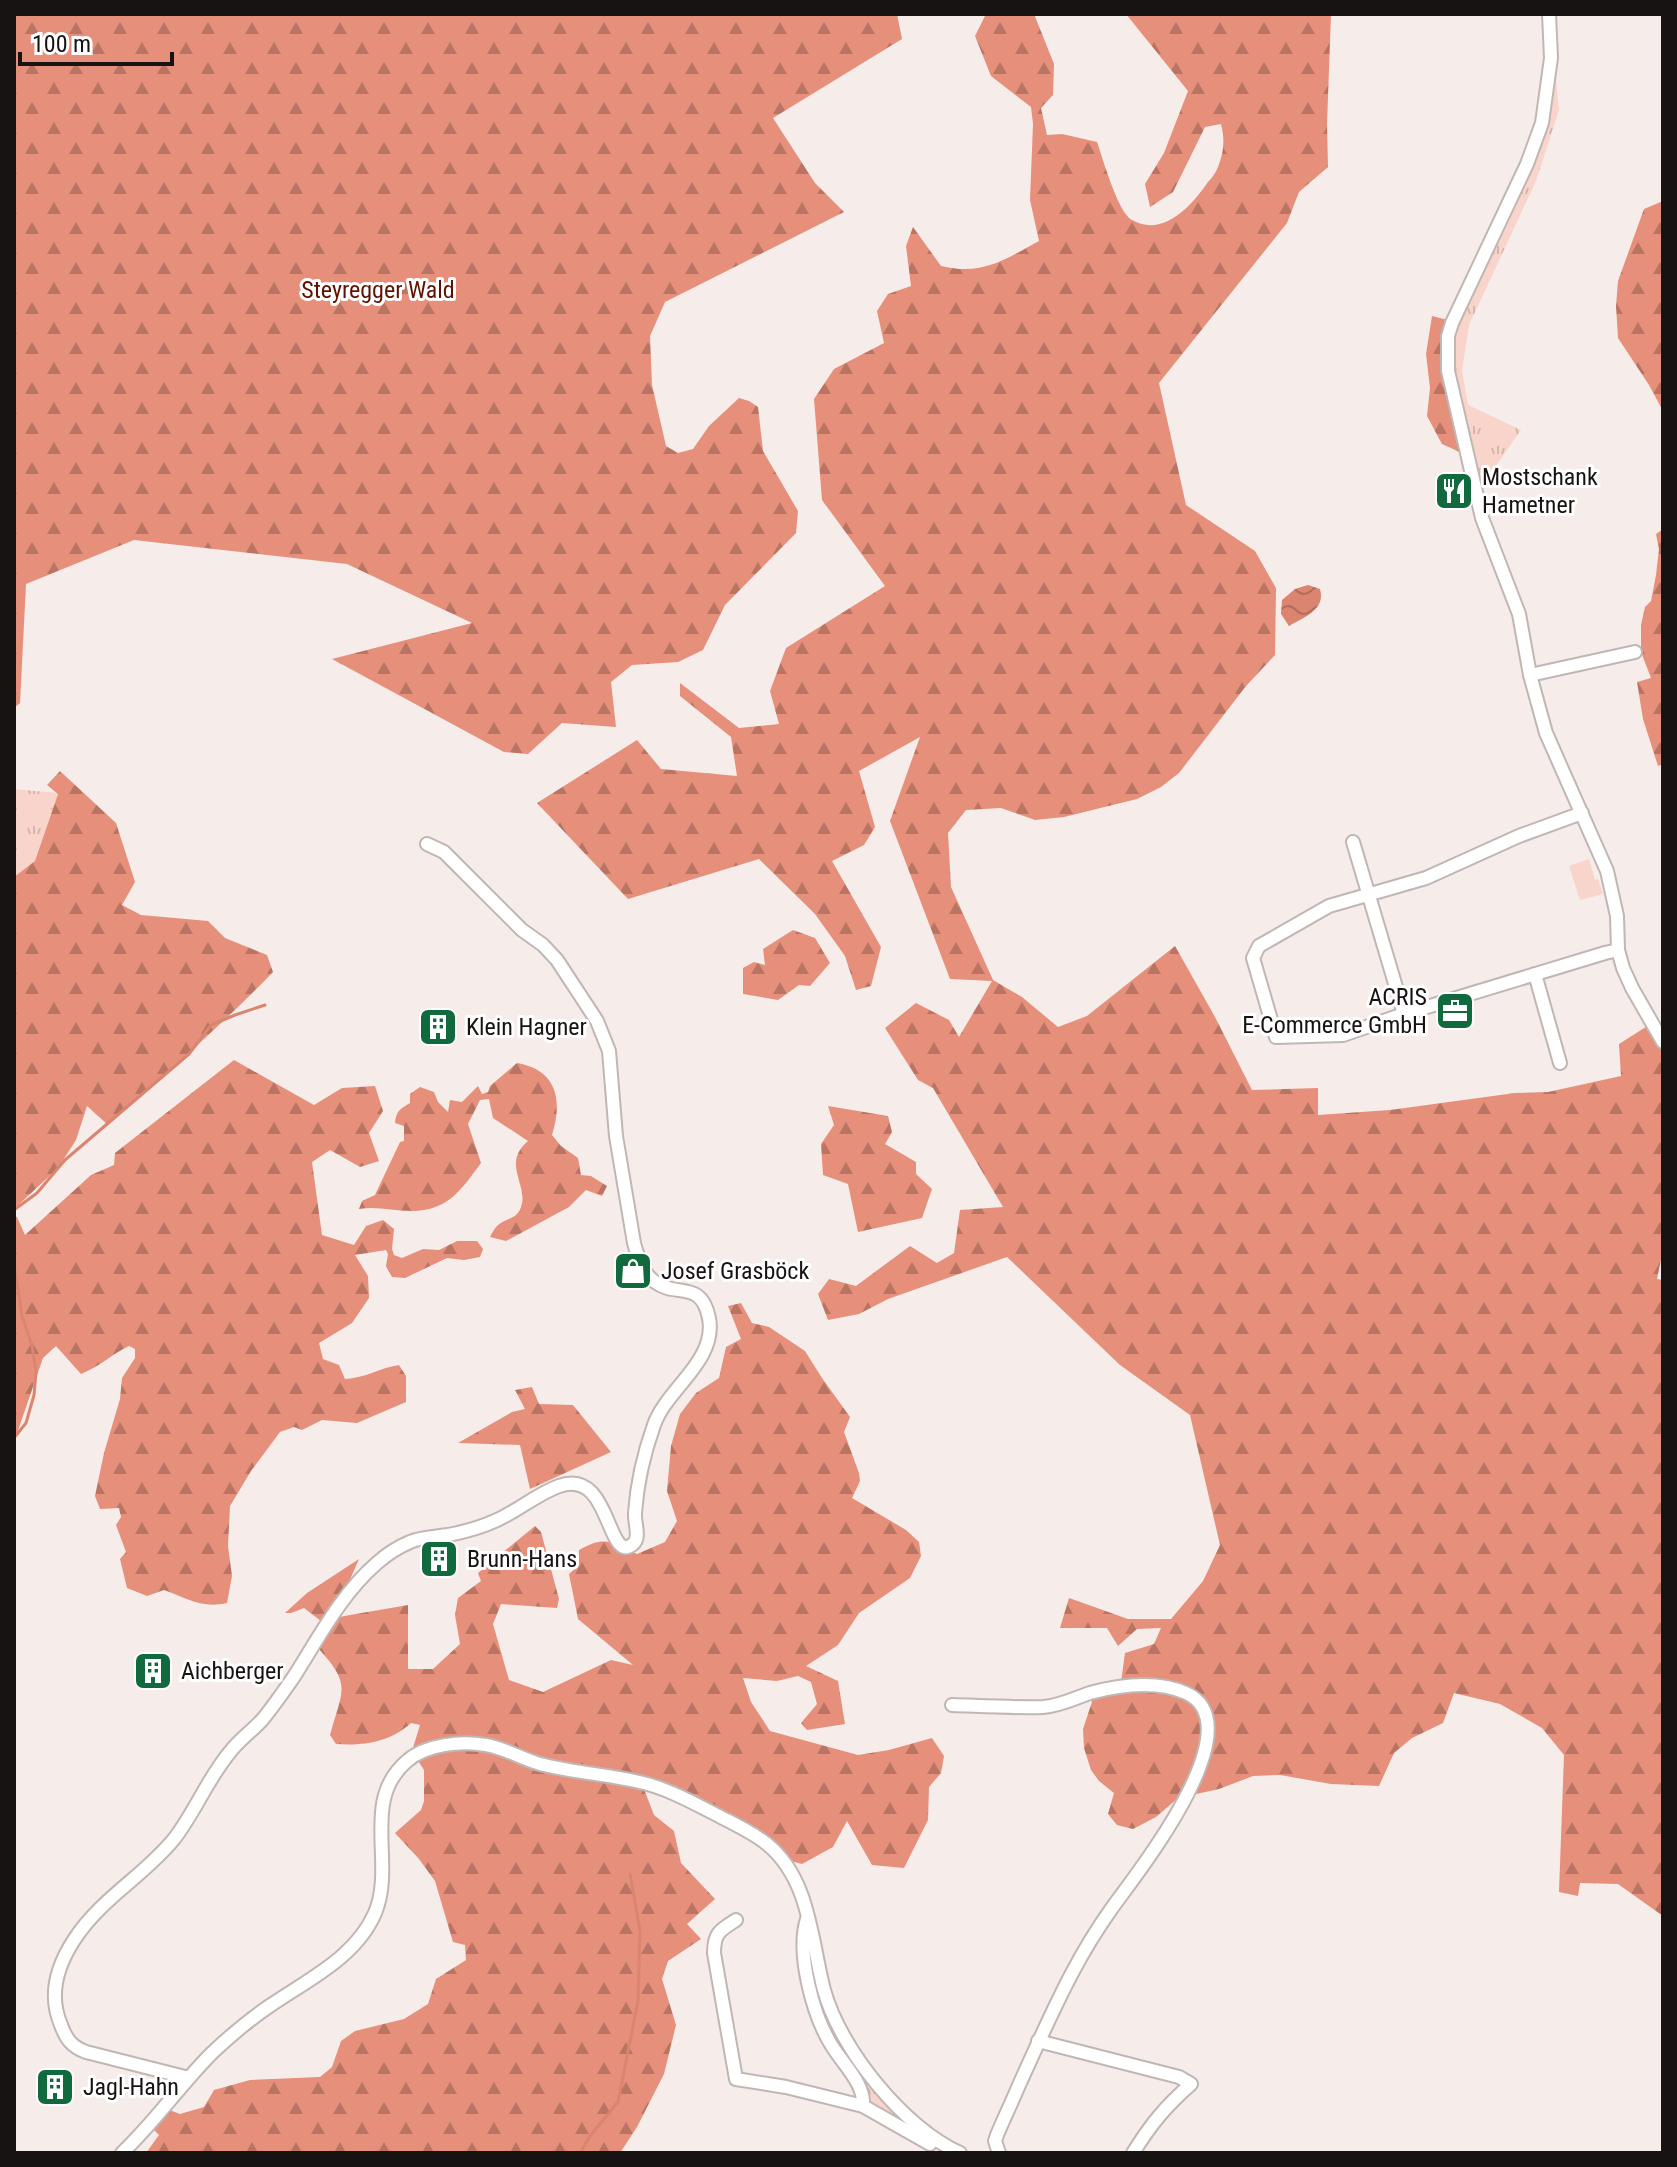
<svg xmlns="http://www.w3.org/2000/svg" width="1677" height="2167" viewBox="0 0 1677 2167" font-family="'Roboto Condensed',sans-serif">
  <defs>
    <pattern id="grass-tufts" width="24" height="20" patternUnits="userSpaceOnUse" patternTransform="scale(2)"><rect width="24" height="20" fill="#f9d4ca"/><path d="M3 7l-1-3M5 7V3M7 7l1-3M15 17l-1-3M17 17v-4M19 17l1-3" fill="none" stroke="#d5b5ac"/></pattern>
    <pattern id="forest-firs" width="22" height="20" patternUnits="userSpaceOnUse" patternTransform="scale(2)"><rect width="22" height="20" fill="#e68f7a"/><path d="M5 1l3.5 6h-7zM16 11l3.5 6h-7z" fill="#b97463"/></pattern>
    <pattern id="water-waves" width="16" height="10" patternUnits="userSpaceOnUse" patternTransform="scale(2)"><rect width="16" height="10" fill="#db8570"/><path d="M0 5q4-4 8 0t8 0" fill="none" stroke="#b16c5b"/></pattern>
  </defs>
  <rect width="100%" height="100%" fill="#f6ecea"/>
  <g fill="url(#grass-tufts)">
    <path d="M1554,61L1559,110L1536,181L1469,325L1462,371L1468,405L1521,430L1486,480L1478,481L1451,370V339L1514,202Z"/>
    <path d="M14,789L58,793L35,861L14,877Z"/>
    <path d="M807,1925L835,2030L931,2143L874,2109L830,2041L811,1983Z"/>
  </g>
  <g fill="url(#forest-firs)">
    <path d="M14,14H897L902,39L773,118L815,183L844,212L665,302L650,336L652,385L666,446L678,453L693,449L709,426L739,398L749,401L758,407L763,451L798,511L796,533L725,605L703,650L678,662L632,665L611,682L616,727L562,723L528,754L504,752L332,659L472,623L347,564L134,540L26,584L20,703L14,708Z"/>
    <path d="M986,14H1034L1054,64L1053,95L1041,108L1047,135L1062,134L1097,142C1103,159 1118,213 1132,220C1164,238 1192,205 1208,182C1212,178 1216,172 1218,167C1224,152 1225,139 1221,124L1205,127L1173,192L1150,207L1145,184L1164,153L1188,91L1126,14H1331L1327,124L1328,167L1299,192L1287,223L1159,383L1186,505L1255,551L1276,588L1275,655L1246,686L1179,773L1161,787L1137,799L1064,817L1035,820L1001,808L966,810L948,833L951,887L993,980L1022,997L1058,1027L1087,1016L1175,946L1215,1017L1252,1090L1318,1088V1115L1390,1110L1515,1093L1548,1092L1621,1076L1619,1044L1649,1025L1663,1051V1250L1657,1279L1663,1280V1916L1618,1884L1580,1883L1578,1896L1559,1892L1564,1755L1542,1728L1500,1704L1454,1693L1443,1723L1412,1738L1394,1753L1379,1786L1331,1784L1280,1775L1253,1776L1219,1789L1178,1798L1156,1817L1133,1829L1117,1825L1108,1814L1114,1793L1099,1781L1091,1770L1084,1748L1083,1729L1092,1702L1090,1697L1120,1690L1125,1653L1154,1644L1161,1628L1137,1629L1118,1646L1107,1628H1060L1069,1598L1128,1619H1171L1203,1581L1220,1545L1190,1415L1120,1365L1007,1257L888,1299L859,1314L828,1320L818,1294L829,1279L856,1286L910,1246L937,1263L954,1253L960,1210L1003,1207L933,1088L918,1080L885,1028L916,1003L949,1020L959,1037L992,981L950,979L890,821L920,737L859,771L875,827L864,845L832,861L881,947L871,986L856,990L845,956L815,914L759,859L628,899L537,803L637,740L661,769L737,776L731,737L680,696V683L739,728L779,724L770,691L786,648L885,586L822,500L814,399L834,369L884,343L877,311L888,294L911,286L906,246L913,227L941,266C982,276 1004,260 1039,241L1030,200L1033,124L1031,107L991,76L975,36Z"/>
    <path d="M1663,201V411L1649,385L1618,338L1616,306L1618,281L1644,209Z"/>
    <path d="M1432,316L1448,320L1442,341L1444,369L1464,454L1442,444L1427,416L1430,388L1426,354Z"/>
    <path d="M1663,529V764L1658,766L1643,719L1637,682L1651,678L1641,652V625L1645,607L1651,601L1656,575L1659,549L1656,534Z"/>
    <path d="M60,771L116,823L135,882L122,905L141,915L208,921L225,938L267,955L273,972C221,1026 164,1075 108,1125L87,1106L76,1140L58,1168L14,1209V877L35,861L58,794L47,785Z"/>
    <path d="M793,930L815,938L830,963L810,986L799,985L778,1000L743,994V968L754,962L765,965L763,949Z"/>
    <path d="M234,1060L314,1105L342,1088L375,1086L383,1111L369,1133L379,1161L360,1167L330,1150L312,1162L322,1235L354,1245L366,1226L383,1220L394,1229L392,1249L394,1255L402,1258L423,1249L439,1250L457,1241H477L483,1249L480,1257L464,1260L447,1258L405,1278L392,1277L386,1266L388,1254L386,1250L355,1255L368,1276L369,1298L352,1323L319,1343L323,1359L339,1365L345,1379C366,1378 379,1368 399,1365L406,1376V1402L357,1423L322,1420L302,1430L294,1427L280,1432L251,1471L230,1506L228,1546L232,1576L227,1603C201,1609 187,1598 164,1590L147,1596L127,1588L120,1559L126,1552L116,1525L121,1517L119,1508L100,1509L95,1496L104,1453L120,1399L122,1378L135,1358V1349L129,1346C112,1354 99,1367 81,1374L56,1346L43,1358L14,1442V1216L17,1217L25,1235L91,1175L114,1165L115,1153Z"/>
    <path d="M517,1063C557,1070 563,1100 552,1135L561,1146L578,1158L581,1175L591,1176L607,1186L602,1196L586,1190L569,1207L506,1241L490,1237C492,1233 494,1229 497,1226C505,1218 517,1220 521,1207C529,1185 501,1164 528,1141L493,1118L489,1099L480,1100L468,1124L481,1163C461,1190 448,1211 411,1211C393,1211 377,1206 359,1209L362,1201L375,1195L400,1142L404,1141V1126L395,1123C396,1111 400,1109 410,1103V1094L420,1087L434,1092L438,1102L448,1112L450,1100L462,1102L478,1086L482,1094L488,1092L490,1086Z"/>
    <path d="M828,1106L888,1116L892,1132L885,1144L916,1162V1174L932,1189L922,1218L858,1232L848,1184L823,1175L821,1144L834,1125Z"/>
    <path d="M741,1303L752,1323L769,1327L805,1351L822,1378L850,1417L844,1432L859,1473L860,1481L852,1498L906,1530L919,1542L921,1556L910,1578L859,1613L838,1645L806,1666L838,1681L845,1724L807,1730L801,1723L817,1704L811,1682L798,1676L777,1681L743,1678L751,1702L770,1731L858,1755L889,1750L932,1738L944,1756L941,1773L929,1787L928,1820L904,1868L872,1865L847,1821L833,1847L802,1864L791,1861L774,1840L758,1831L640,1779L654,1815L674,1831L681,1863L715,1899L687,1924L701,1939L668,1961L662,1979L676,2025L664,2074L637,2127L620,2153H146L159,2135L151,2127L167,2109L180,2114L204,2107L214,2090L250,2080L320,2077L332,2067L341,2041L355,2031L404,2019L428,2004L436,1979L466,1960L465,1945L453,1942L435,1881L419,1859L395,1833L421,1810L424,1801V1770L412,1751L420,1725L411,1723C390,1742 364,1746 336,1744L330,1735C343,1688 352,1685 317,1647L324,1634L333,1627L331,1619L321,1621L304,1608L291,1613H285L307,1593L359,1559L333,1618L408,1605V1669H433L460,1644L455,1615L458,1598L481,1581L478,1573L535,1526L541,1532L559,1599L557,1608L501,1604L493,1624L509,1680L543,1692L611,1660L633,1665L578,1619L569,1574L579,1565V1550C605,1535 612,1542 637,1554L665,1542L677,1521L667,1491L671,1446L680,1414L696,1393L719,1378L726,1347L741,1339L728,1306Z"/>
    <path d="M532,1387L539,1404L573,1405L611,1452L530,1489L520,1445L458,1443L512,1412L525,1409L515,1390Z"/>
  </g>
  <path fill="#f9d4ca" d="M1589,859L1595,880L1598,879L1603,894L1580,900L1569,866Z"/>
  <path fill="url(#water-waves)" d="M1308,585L1320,589C1326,610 1304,617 1289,626L1281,614L1282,600L1295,589Z"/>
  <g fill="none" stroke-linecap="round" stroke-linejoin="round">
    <g stroke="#db8570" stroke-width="3">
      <path d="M14,1210L37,1193L65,1160L189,1054L211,1025L235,1015L265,1005"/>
      <path d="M14,1264L22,1316L32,1346L36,1372L34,1395L26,1423L14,1438"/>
      <path d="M580,2153L590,2136L618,2102L638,2001L640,1930L630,1874"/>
    </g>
    <g stroke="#c0b7b4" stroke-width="16">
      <g id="minor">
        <path d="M1549,14L1551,58L1542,123L1527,164L1452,323L1448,336V371L1482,518L1519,614L1530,675L1546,733L1607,871L1617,916L1618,950L1623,968L1632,988L1663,1042"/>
        <path d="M1530,675L1635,652"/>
        <path d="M1582,813L1519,836L1426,878L1329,906L1259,946L1253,958L1276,1037L1343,1035L1404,1014L1605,953L1618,950"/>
        <path d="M1353,842L1404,1014"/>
        <path d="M1535,974L1560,1063"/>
        <path d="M952,1705C982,1706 1014,1708 1043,1707C1060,1706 1075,1698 1090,1693C1120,1685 1156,1680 1186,1693C1256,1725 1137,1873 1112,1908C1097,1929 1083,1952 1071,1975C1052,2011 1036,2048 1019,2085C1012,2102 1004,2118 997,2135L995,2141L999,2153"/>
        <path d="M807,1919C796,1953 813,2016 832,2046C843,2064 865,2084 863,2106"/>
        <path d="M736,1920C720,1930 714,1933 714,1953L736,2079L786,2087L863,2106L930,2144"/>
        <path d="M1038,2041L1179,2077L1191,2084C1165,2107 1151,2124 1133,2153"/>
        <path d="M189,2078L86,2052C72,2047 66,2039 61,2025C48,1995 57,1966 74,1940C100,1899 144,1876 174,1839C195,1812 208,1778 230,1752C239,1740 252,1731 262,1720C273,1707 283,1692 293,1678C318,1639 341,1594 377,1563C386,1555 398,1547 410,1542C421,1537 435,1537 448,1535C464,1532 482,1527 497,1520C519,1510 537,1494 559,1486C612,1467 606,1566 633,1544C641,1538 634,1522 635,1513C637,1484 644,1453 654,1425C667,1388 717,1361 709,1318C701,1279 676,1298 655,1282C642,1273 638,1257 634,1243L616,1136L609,1051L597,1021L557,960L543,945L522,930L444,852L427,844"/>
        <path d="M122,2153C155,2122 180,2085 212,2053C231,2035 250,2019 271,2005C309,1979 356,1957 375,1913C396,1863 360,1801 407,1761C426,1744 461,1741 486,1745C505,1748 522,1759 540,1764C571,1772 603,1774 635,1781C665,1787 690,1801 717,1815C734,1824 752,1832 767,1844C810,1879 811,1940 824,1990C840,2049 904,2128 960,2153"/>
      </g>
    </g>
    <use href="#minor" stroke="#fff" stroke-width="12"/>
  </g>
  <defs>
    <g id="restaurant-square" transform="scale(2)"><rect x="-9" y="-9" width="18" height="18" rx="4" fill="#106a3d" stroke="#fff"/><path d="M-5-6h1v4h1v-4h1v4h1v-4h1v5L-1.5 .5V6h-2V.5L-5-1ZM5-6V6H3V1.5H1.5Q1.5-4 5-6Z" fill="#fff"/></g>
    <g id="office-square" transform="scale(2)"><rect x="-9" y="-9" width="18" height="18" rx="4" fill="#106a3d" stroke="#fff"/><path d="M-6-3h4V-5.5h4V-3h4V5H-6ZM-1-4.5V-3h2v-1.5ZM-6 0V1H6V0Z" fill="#fff"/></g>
    <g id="building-square" transform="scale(2)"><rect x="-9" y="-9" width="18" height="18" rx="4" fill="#106a3d" stroke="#fff"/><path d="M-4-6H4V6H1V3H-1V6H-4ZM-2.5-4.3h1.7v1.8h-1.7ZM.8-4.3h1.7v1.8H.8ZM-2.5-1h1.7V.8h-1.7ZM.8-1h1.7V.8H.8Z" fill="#fff"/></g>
    <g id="shop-square" transform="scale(2)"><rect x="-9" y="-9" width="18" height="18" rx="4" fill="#106a3d" stroke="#fff"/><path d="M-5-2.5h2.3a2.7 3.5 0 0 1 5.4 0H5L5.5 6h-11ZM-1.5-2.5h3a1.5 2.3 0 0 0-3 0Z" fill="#fff"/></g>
  </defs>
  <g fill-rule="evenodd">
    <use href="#restaurant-square" x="1454" y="491"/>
    <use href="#office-square" x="1455" y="1011"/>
    <use href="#building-square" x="438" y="1027"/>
    <use href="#shop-square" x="633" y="1271"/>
    <use href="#building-square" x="439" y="1559"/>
    <use href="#building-square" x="153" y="1671"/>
    <use href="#building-square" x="55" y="2087"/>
  </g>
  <g text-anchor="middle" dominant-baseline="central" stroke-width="6" stroke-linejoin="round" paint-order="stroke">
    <g font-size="24" fill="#601201" stroke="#fff">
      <text x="378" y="290">Steyregger Wald</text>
    </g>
    <g font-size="24" fill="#161312" stroke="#fff" text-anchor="start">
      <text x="1482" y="477">Mostschank<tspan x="1482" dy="28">Hametner</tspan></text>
      <text x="1427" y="997" text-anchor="end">ACRIS<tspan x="1427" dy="28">E-Commerce GmbH</tspan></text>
      <text x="466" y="1027">Klein Hagner</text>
      <text x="661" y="1271">Josef Grasböck</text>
      <text x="467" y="1559">Brunn-Hans</text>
      <text x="181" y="1671">Aichberger</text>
      <text x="83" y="2087">Jagl-Hahn</text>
    </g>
  </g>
  <rect width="1677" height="2167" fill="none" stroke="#161312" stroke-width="32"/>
  <path d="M20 52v12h152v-12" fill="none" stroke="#161312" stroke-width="4"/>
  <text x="32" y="52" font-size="24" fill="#161312" stroke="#ffffff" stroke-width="6" paint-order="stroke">100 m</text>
</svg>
